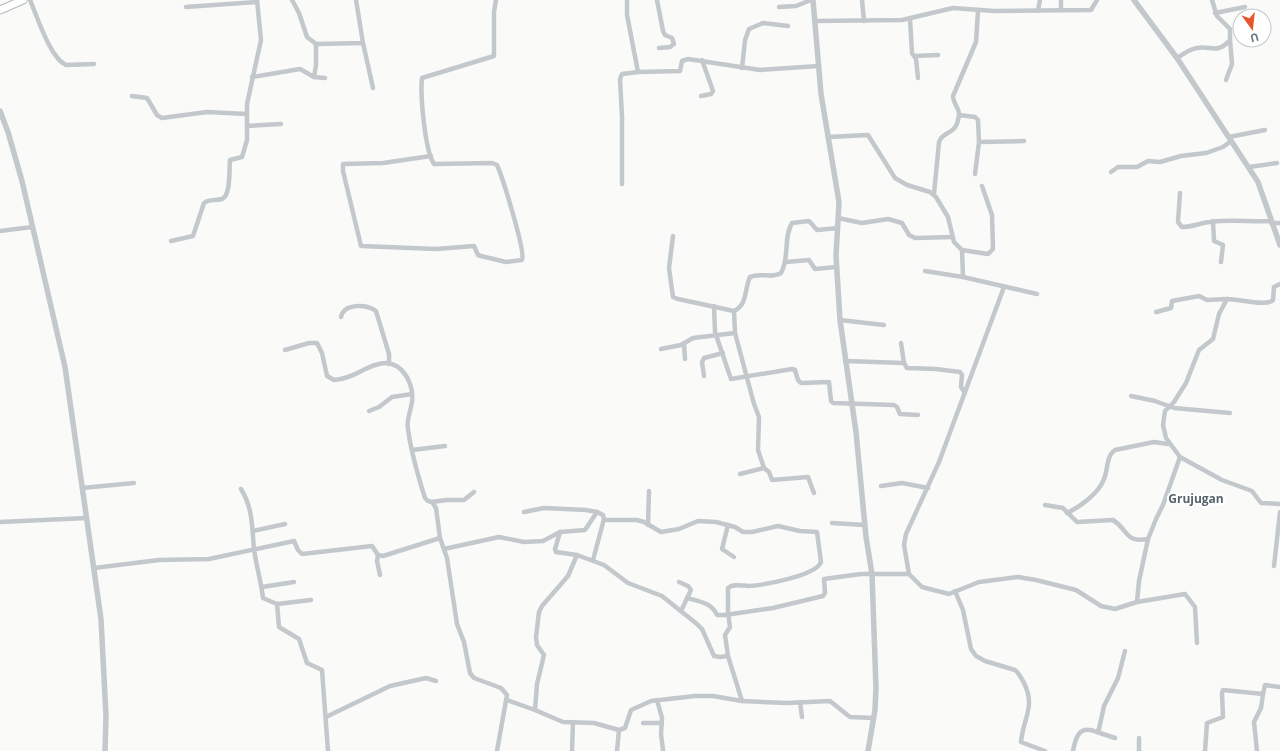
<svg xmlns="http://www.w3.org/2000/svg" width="1280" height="751" viewBox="0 0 1280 751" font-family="'Open Sans',sans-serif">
  <rect width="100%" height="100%" fill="#fafaf8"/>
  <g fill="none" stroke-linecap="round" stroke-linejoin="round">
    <g stroke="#b4b9bd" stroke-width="9">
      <path id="trunk" d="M0,10L23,0"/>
    </g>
    <g stroke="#c3c8cc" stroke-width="4.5">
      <path d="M30,0C37,16 50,58 66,65L94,64"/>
      <path d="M292,0L299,13L307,37L316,44"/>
      <path d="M657,0L663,31L665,35L672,38L674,44L670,47L659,48"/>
      <path d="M862,0L864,21"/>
      <path d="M186,7L257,2"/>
      <path d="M779,7L796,6L811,0"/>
      <path d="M1061,9V0"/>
      <path d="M1038,10L1040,0"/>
      <path d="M1215,13L1245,7"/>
      <path d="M910,19L912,53L916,59L918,78"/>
      <path d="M815,21L902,20L953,8L994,11L1091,10L1097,0"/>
      <path d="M363,43L373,88"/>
      <path d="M914,56L938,55"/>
      <path d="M1177,58C1183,54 1190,49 1197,48C1211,45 1217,55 1230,40V29L1217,16L1212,0"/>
      <path d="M742,68L745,40L749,29L763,23L788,26"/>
      <path d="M638,72L680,71L682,61L688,59L760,70L819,66"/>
      <path d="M252,77L300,69L314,77L316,65V44L363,43L356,0"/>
      <path d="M314,77L325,78"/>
      <path d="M1226,80L1232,64L1230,40"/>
      <path d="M132,96L147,98L157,115L162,118L207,112L247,114"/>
      <path d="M701,96L711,94L713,91L702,60"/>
      <path d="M959,115L975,117L978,120L979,142L975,174"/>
      <path d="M247,126L281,124"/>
      <path d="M828,137L868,135L895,178L907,185L930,192L936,197L948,217L954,242L962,250L963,277L1037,294"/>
      <path d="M1229,137L1265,130"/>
      <path d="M979,142L1024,141"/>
      <path d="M431,156L383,163L343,164V171L361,246L436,249L474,246L478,255L481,256L506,262L522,260C526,252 502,176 497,165L492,163L434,164C425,151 420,95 422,78L494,56V12L496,0"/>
      <path d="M1249,167L1277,163"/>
      <path d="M1111,172L1118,167H1137L1148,161L1160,162L1181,156L1206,153L1223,147L1231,141"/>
      <path d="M622,184V117L620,79L622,74L638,72L627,15V0"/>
      <path d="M1180,193L1178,222L1182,227C1192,227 1200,223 1210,222C1230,219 1250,222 1271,221"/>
      <path d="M934,194L939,142C944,129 957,137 959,114C959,108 953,103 953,96L976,42L978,11"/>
      <path d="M838,218L862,223L888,219L902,223L909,235L915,238L952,237"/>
      <path d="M1213,221L1214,241L1223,245L1221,262"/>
      <path d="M1271,223H1280"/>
      <path d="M0,231L32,227"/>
      <path d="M673,236L669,268L673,297L678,299L734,311C748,304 744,290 750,277C760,272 771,279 781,273C790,257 783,238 792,223L809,221L817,230L838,228"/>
      <path d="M171,241L193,236L204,203C210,199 215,201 222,199C231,196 229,169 230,160L242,157L247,140V104L261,40L257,0"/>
      <path d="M962,250L988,254L993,249L992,215L982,186"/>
      <path d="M786,262L809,260L815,269L836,267"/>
      <path d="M925,271L963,277"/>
      <path d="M1280,284L1274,287L1273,300C1267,307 1239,299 1227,299L1219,314L1213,339L1199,350L1186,383L1174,402L1165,411L1163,425L1166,438L1180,457L1222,480L1252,491L1261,503L1280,504"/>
      <path d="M714,306L715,332L731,379L792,369L795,370L798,380L801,383L829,382L831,401L833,403L894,405L897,407L900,414L918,415"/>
      <path d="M734,311L735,333L754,404L759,417L758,450L764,468L769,472L772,480L808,477L814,493"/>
      <path d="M1156,312L1171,308L1172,301L1199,296L1207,300L1227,299"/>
      <path d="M341,317C344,303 366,304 376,311L389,354V364"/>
      <path d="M840,320L884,325"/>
      <path d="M684,343L685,359"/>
      <path d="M901,343L904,363L907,368L936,369L960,372L962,375L961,387L965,393"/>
      <path d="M661,349L681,345L693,338L735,333"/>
      <path d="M285,350L309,343H317L322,353L327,376L334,380C355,379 368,363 386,363C404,364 414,385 412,402C411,411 406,419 408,429C411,452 418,476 425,498L428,501L432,502L436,508L440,538"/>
      <path d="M845,361L904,363"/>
      <path d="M704,376L702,362L704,358L723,353"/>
      <path d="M1131,396L1155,401L1174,408L1230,413"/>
      <path d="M369,411L379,407L392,397L412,394"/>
      <path d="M412,450L445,446"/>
      <path d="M740,474L764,468"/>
      <path d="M881,486L902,483L928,488"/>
      <path d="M82,488L134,483"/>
      <path d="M241,489C253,508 252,528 254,549C256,565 261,581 263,598L277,604L279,627L299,639L307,663L322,670L328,751"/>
      <path d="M432,502L446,500H464L474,492"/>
      <path d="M1045,505L1063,508L1077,522L1113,520C1129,530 1124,543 1148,539"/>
      <path d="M524,512L544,508L586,510L597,512"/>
      <path d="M1067,513C1080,507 1099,493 1104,479C1108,470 1106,456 1115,450L1154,442L1168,444"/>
      <path d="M0,522L87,518"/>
      <path d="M832,523L865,525"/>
      <path d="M648,525L649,491"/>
      <path d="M728,525L722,549L734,557"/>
      <path d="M253,531L285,524"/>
      <path d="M560,532L585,530L597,512L603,515L604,519L606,520H637L644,522L661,532L679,529L698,521L716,522L735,527L743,532H752L778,526L800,531L817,532L821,562C816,576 763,585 749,586C742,586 733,583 728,588V613L730,627L725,635L728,656"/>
      <path d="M444,549L499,537L524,542L543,541L560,532L555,549L556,552L577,555L604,565L628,583L662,596L697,624L702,629L714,656L720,657L728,656L742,701"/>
      <path d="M378,555L377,561L380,575"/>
      <path d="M577,555L568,576L542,606L539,612L536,637L537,645L544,655L537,684L535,710L563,722L594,723L619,730L625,728L631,710L651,701L695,696H713L742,701L787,703L830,701L850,717L874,718"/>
      <path d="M593,560L604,519"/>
      <path d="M1274,566L1280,512"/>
      <path d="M94,568L159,560L209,559L294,541L298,550L302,554L372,546L378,555L383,556L440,538L447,558L457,624L464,642L470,673L474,678L501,688L507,695L497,751"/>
      <path d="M909,574L904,545L906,534L939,462L1004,287"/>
      <path d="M679,582L688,586L691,590L681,611"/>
      <path d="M262,587L294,582"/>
      <path d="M955,591L963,610L971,649L976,656L985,661L1015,670C1019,673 1021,677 1024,683C1036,707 1023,718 1021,742L1045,751"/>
      <path d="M687,598C699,601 712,603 717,615H725L773,608L823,596L825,593L824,579L861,574H909L922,587L949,594L979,582L1018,577L1036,580L1076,590L1101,606L1115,609L1137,602L1185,594L1195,607L1197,643"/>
      <path d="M1137,602L1139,581L1148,539L1156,519L1163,505L1180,457"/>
      <path d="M277,604L311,600"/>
      <path d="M507,700L535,710"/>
      <path d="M657,700L662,718L661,734L663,750"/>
      <path d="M800,702L802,717"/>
      <path d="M326,717L390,686L426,678L436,681"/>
      <path d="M643,723H662"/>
      <path d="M1097,732L1115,738"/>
      <path d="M572,751L573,722"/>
      <path d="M617,751L619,730"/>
      <path d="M1073,751C1076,735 1080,725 1097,732L1099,729L1104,706L1118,678L1125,651"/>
      <path d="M1139,751V738"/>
      <path d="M1205,751L1207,723L1223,717L1222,693L1223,690L1263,694L1265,685L1280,687"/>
      <path d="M1257,751L1254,722L1261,708L1263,694"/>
    </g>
    <g stroke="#c3c8cc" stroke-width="5.5">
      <path d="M813,0L821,94L839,202L836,256L840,320L856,432L866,537L872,574L876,688L875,710L868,751"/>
      <path d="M1134,0L1177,58L1258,182L1280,245"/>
      <path d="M0,111L8,132L22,181L65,367L101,619L106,716L105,751"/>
    </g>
    <use href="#trunk" stroke="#fff" stroke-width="7"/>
  </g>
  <g text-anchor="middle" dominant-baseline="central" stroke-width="4" stroke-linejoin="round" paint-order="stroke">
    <g font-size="12" font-weight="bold" fill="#57646e" stroke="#fff">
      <text x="1196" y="498">Grujugan</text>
    </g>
  </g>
  <g transform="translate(1252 28) rotate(165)"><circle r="19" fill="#ffffff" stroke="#c1c8cd"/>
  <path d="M0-3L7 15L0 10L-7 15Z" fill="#e4572e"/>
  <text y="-6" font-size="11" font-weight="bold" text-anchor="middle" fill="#657683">U</text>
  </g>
</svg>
